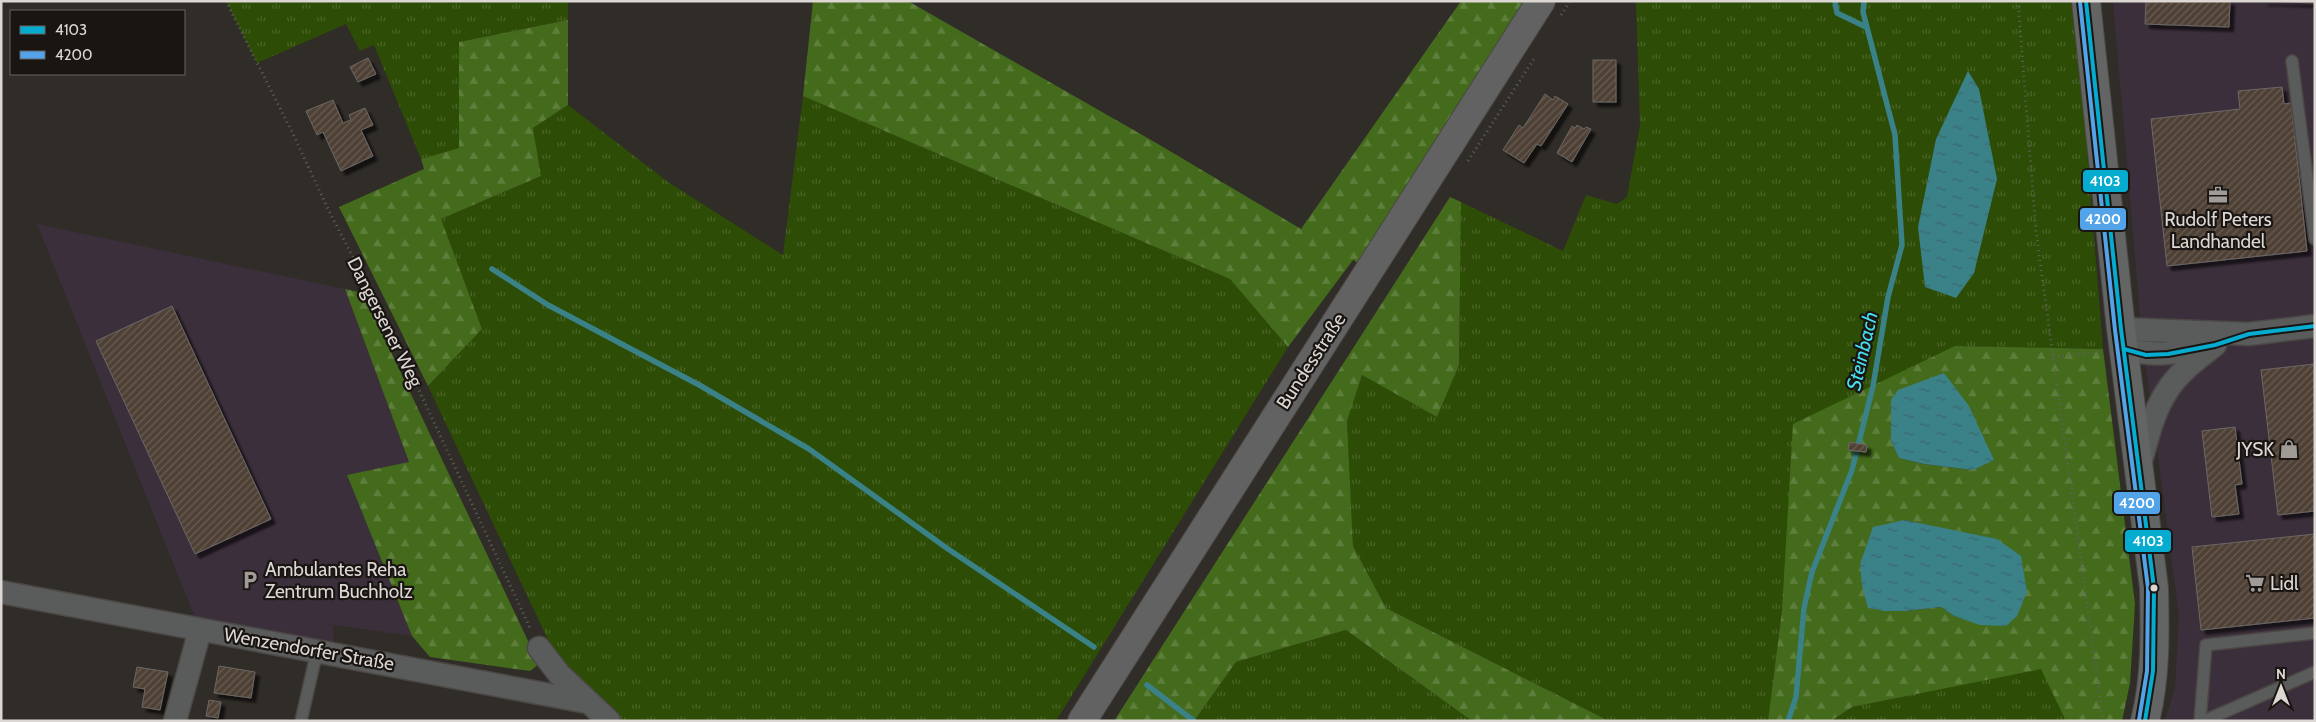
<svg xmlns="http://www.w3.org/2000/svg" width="2316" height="722" viewBox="0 0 2316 722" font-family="Cabin,sans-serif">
  <defs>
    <pattern id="grass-tufts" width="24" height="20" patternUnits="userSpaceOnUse" patternTransform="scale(1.25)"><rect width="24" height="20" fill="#2d4c05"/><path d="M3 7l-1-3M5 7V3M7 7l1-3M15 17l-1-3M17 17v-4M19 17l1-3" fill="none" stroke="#4b6529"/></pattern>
    <pattern id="forest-firs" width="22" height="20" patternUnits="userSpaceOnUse" patternTransform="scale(1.25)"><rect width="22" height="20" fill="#446a1c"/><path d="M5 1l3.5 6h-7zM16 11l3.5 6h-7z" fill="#5e7f3c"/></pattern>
    <pattern id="water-ripples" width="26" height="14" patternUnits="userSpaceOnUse" patternTransform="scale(1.25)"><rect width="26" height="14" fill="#3a8188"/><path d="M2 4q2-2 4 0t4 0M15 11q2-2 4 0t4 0" fill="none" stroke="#3d676b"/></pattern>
    <pattern id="building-hatch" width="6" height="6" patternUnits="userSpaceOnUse" patternTransform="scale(1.25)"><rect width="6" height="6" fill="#4f4136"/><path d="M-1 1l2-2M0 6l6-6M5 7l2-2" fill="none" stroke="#685c52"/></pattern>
    <filter id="shadow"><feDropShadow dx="4.5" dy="4.5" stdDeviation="1" flood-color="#0009"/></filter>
  </defs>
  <rect width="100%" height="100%" fill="#302c28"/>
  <g fill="#3b2f3b">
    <path d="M2113,1H2315V719L2309,721H2165L2175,688L2179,616L2142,337Z"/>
    <path d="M37,224L345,289L409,463L347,475L412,636L333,625L334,654L200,630Z"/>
  </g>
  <g fill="url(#grass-tufts)">
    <path d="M226,1H568V20L459,42V148L421,159L374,45L360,51L346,24L257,63Z"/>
    <path d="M1636,1H2075L2103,349L1955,346L1782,610L1768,721H1609L1386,608L1353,546L1347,421L1362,375L1437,417L1459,365L1461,202L1563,251L1586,195L1617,204L1627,197L1640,125Z"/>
    <path d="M803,96L1230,279L1288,347L1056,721H621L559,663L428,386L482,329L441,219L541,176L533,128L568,105L668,182L783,255Z"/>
    <path d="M1346,630L1472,721H1194L1236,662Z"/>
    <path d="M2042,668L2066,721H1831L1852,707Z"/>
  </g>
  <g fill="url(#forest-firs)" fill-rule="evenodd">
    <path d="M813,1H908L1158,144L1301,229L1461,1H1541L1370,270L1353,260L1288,347L1230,279L803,96Z"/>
    <path d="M568,20V105L533,128L541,176L441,219L482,329L428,386L339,207L424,169L421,159L459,148V42Z"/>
    <path d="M1450,197L1461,202L1459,365L1437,417L1362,375L1347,421L1353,546L1386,608L1609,721H1472L1346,630L1236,662L1194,721H1114Z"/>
    <path d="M345,289L363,293L539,664L530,671L430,657L412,636L347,475L409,462Z"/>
    <path d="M1955,346L2103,349L2135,604L2130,683L2122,721H2066L2041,669L1852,707L1831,721H1768L1782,610L1793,424ZM1891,440L1973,470L1924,464L1899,458ZM1904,520L1936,527L1954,616L1941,607L1905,611Z"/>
  </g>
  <g fill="url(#water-ripples)">
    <path d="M1968,71L1979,89L1997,179L1974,273L1956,298L1925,287L1918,227L1936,139Z"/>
    <path d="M1944,373L1969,406L1994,460L1973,470L1924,464L1899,458L1891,441V400L1898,390Z"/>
    <path d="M1904,520L1997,539L2021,556L2027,592L2017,616L2006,626L1980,625L1954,616L1941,607L1905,611H1884L1868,608L1862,586L1860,564L1873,527Z"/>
  </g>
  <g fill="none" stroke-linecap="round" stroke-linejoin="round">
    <g stroke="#3a8188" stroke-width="5.5">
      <path d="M1835,1L1837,13L1866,27"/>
      <path d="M492,269L548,305L701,386L809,449L948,549L1094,647"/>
      <path d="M1147,685L1194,721"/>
      <path d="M1788,721L1796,697L1804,608L1812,572L1852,470L1873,386L1888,297L1902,245L1895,135L1863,12L1864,1"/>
    </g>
  </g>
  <g fill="url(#building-hatch)" stroke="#6c6865" filter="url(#shadow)">
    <path d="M2146,1H2230L2229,27L2145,24Z"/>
    <path d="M2263,1H2315V3Z"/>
    <path d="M368,58L376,74L358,82L350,67Z"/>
    <rect x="1593" y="60" width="23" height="42"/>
    <path d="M2282,87L2284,104L2291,103L2307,251L2167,266L2151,119L2240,109L2238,91Z"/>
    <path d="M1545,94L1553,100L1555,96L1568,104L1541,146L1537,144L1524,163L1503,150L1519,125L1523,128Z"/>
    <path d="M333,100L343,123L351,120L349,115L365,108L373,125L361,130L373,156L341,171L323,132L317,135L306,111Z"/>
    <path d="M1577,125L1584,129L1586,127L1591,129L1572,162L1557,153L1572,126L1575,128Z"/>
    <path d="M172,306L271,519L195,554L96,341Z"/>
    <path d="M2315,364V511L2278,515L2261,370Z"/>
    <path d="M2235,427L2242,484L2235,485L2239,514L2212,517L2202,431Z"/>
    <path d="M1849,442L1867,445L1866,452L1848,450Z"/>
    <path d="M2315,534V618L2201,630L2192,547Z"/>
    <path d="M219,666L255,672L251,698L214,693Z"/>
    <path d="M137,667L168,672L160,710L142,707L145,689L133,687Z"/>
    <path d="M209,700L221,702L218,718L206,716Z"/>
  </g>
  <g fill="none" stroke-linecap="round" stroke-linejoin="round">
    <g stroke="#4b4744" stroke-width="14">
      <g id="lane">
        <path d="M2292,61L2315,239"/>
        <path d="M301,721L317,651"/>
        <path d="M2200,721L2206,645L2315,633"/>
        <path d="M2204,721L2315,672"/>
      </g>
    </g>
    <g stroke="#4b4744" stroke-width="25">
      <g id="street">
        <path d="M2121,329L2249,334L2315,326"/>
        <path d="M2124,349C2158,357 2177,353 2210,346"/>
        <path d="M2140,464C2147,440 2153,412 2167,391C2179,372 2197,359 2215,345"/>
        <path d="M1,592L587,702"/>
        <path d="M539,648L559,674L609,721"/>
        <path d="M175,721L200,630"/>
      </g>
    </g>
    <g stroke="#4b4744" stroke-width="30">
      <path id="secondary" d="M2086,1L2121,329L2154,588C2155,631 2156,678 2145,721"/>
    </g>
    <g stroke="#4b4744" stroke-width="30">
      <path id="primary" d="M1082,721L1541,1"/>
    </g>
    <g stroke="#60605e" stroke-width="3" stroke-dasharray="1 4" stroke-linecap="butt">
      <path d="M226,1L293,134L329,211L389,326L531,630"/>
      <path d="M2018,1L2036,232L2103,721"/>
      <path d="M1561,15L1570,1"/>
      <path d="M1468,161L1535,57"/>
      <path d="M2053,357L2101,352"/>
    </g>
    <use href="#lane" stroke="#5a5b5b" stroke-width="11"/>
    <use href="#street" stroke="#5a5b5b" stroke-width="22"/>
    <use href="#secondary" stroke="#636464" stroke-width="28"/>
    <use href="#primary" stroke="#626263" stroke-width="28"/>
    <g stroke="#191512" stroke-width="8">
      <g id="bus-1">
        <path d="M2086,1L2121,329L2154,588L2153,671L2145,721"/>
        <path d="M2124,349L2146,355L2168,354L2215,345L2249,334L2315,326"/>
      </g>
    </g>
    <g stroke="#191512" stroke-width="8">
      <path id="bus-2" d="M2080,2L2115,330L2148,588L2147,671L2139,720"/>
    </g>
    <use href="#bus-1" stroke="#06acd0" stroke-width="4"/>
    <use href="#bus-2" stroke="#53a3e8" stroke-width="4"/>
  </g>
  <defs>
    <g id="office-bare" transform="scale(1.5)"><path d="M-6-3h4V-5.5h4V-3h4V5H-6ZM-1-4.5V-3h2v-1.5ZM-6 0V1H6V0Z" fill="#a09b96" stroke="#191512" stroke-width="2.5" paint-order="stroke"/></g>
    <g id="shop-bare" transform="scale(1.5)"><path d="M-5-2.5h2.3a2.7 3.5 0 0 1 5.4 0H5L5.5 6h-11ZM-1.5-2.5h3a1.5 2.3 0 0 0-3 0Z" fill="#a09b96" stroke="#191512" stroke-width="2.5" paint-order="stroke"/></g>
    <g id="parking-bare" transform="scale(1.5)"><path d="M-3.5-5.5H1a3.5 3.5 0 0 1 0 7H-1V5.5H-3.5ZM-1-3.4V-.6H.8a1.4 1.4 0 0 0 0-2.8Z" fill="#a09b96" stroke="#191512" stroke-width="2.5" paint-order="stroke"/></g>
    <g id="supermarket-bare" transform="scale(1.5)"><path d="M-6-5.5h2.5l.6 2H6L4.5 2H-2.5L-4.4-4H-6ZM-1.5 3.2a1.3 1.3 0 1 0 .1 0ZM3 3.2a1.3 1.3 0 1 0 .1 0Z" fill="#a09b96" stroke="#191512" stroke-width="2.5" paint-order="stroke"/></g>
  </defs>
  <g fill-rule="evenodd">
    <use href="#office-bare" x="2218" y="195"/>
    <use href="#shop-bare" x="2289" y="449"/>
    <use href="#parking-bare" x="250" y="580"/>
    <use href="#supermarket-bare" x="2255" y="583"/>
  </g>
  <circle fill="#dcd7d2" stroke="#191512" stroke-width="2" cx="2154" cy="588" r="4.5"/>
  <g text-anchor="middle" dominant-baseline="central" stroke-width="4.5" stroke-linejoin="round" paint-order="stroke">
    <g font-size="19" fill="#dcd7d2" stroke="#191512" text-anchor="start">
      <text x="2218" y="219" text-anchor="middle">Rudolf Peters<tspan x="2218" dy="22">Landhandel</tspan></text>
      <text x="2274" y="449" text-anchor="end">JYSK</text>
      <text x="265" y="569">Ambulantes Reha<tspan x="265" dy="22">Zentrum Buchholz</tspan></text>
      <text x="2270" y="583">Lidl</text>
    </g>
    <g font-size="19" fill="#dcd7d2" stroke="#191512">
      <text transform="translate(385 322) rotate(63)">Dangersener Weg</text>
      <text transform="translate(1311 361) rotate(-57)">Bundesstraße</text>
      <text transform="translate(309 649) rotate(10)">Wenzendorfer Straße</text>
    </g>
    <g font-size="20" font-style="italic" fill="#46e0f0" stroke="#191512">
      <text transform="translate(1862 351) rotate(-77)">Steinbach</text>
    </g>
  </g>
  <g stroke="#191512" stroke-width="2">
    <rect x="2082" y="169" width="47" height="24" rx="5" fill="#06acd0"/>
    <rect x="2079" y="207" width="48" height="24" rx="5" fill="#53a3e8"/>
    <rect x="2113" y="491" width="48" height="24" rx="5" fill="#53a3e8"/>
    <rect x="2124" y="529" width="48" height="24" rx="5" fill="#06acd0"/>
  </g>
  <g font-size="14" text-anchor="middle" font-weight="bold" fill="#fff">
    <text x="2105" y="186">4103</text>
    <text x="2103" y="224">4200</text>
    <text x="2137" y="508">4200</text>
    <text x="2148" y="546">4103</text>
  </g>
  <rect width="2316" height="722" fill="none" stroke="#dcd7d2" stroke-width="5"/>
  <rect x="10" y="10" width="175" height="65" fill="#191512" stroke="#67635f"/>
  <rect x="20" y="26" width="25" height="8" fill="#06acd0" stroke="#67635f"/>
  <text x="55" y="35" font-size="15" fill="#dcd7d2">4103</text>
  <rect x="20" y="51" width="25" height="8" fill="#53a3e8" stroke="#67635f"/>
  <text x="55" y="60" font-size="15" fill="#dcd7d2">4200</text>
  <g transform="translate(2281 687)" stroke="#191512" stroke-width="4" paint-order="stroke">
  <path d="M0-4L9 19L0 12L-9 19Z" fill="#dcd7d2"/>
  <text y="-8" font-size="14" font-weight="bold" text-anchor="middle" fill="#dcd7d2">N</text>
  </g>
</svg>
